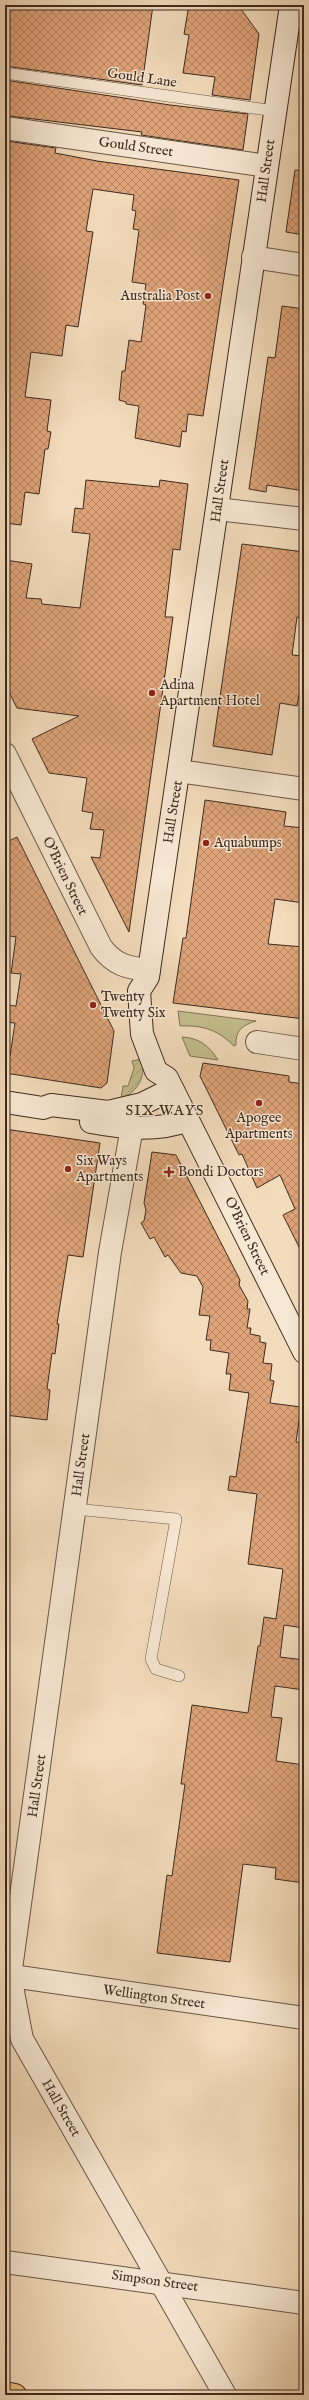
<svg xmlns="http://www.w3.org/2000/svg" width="309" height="2400" viewBox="0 0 309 2400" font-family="'IM FELL English',serif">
  <defs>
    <pattern id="garden-furrows" width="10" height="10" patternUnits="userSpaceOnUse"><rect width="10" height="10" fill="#c2be8c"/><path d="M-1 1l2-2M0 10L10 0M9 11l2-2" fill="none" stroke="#a8a378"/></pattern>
    <pattern id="building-cross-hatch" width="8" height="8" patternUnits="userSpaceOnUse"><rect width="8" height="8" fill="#dfa47a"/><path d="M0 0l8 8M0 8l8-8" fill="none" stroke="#b68663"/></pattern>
  </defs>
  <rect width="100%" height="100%" fill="#f3dcbc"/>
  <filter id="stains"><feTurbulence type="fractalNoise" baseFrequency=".005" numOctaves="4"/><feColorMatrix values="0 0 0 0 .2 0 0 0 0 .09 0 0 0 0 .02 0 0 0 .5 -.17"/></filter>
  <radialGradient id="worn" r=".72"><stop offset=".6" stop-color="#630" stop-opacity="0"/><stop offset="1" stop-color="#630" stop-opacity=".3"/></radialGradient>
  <g fill="#c2be8c" stroke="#807455">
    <path d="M178,1011L256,1021C243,1025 235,1030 236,1045L234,1046C218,1030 203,1025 180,1026Z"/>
    <path d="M182,1037C200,1038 209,1046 218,1060L190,1056Z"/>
  </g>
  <path fill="url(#garden-furrows)" stroke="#807455" d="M142,1059C146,1077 138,1091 121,1099L123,1086H128L134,1068L132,1061Z"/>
  <g fill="url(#building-cross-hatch)" stroke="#3e2a1e">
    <path d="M5,5H153L142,85L5,66Z"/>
    <path d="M189,5H238L259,34L250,100L212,95L215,77L183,73L189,35L184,34Z"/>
    <path d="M5,80L170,105L248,114L243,150L141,135L142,132L9,116L10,114L5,113Z"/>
    <path d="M6,141L56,148L55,153L97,161L239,180L203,416L188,414L186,432L182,431L180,447L135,438L139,406L126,404V402L119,400L122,371H125L129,340L141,342L146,305L143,304L146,284L132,282L139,230L133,229L136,211L132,210L134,195L93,189L86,231L93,232L78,327L66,325L62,356L31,352L25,397L51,400L47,431L51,432L48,449H45L39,494L25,492L21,525L5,523Z"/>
    <path d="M295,170L304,171V235L286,232Z"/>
    <path d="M282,306L304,309V491L267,485L266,492L249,489L268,357L275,358Z"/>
    <path d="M86,480L159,487L160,480L188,484L180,550L173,549L171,567L165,617H173L129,932L91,857L100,858L104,830L90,829L93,813L82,811L87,778L49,773L32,739L79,716L17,708L5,684V560L32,564L26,598L41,599L42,604L80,608L90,534L72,532L75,508L83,509Z"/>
    <path d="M242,544L304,552V618L297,617L292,655L304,656V690H300L297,706L280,703L272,755L213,746Z"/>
    <path d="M205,800L286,812L284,826L304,828V903L275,899L268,944L304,947V1019L173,1003L183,938H186Z"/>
    <path d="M17,837L114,1031L107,1083L101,1088L5,1073V1056H10L15,1023L5,1022V1005L16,1006L21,974L11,973L16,937L5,935L10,888L5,887V843Z"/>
    <path d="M203,1063L289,1076V1082L304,1084V1257L283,1215L295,1209L280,1175L257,1188L242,1154L239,1155L200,1076Z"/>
    <path d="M5,1129L100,1143L83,1257L68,1255L57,1324H59L55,1354L52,1353L47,1389L50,1390L47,1420L5,1415V1300L10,1265L5,1264V1209L8,1188L5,1187Z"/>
    <path d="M152,1152L176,1155L240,1280L239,1285L248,1301L247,1309H250L247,1328H251L250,1334L260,1336V1342L266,1343L263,1363L272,1364L270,1380L274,1381L270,1403L301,1407L296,1442L304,1443V1628L284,1625L280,1657L304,1660V1690L275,1686L271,1717L282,1718L276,1761L304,1765V1842L302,1859H304V1883L275,1879L276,1868L243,1864L230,1962L157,1953L167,1875L172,1876L185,1784H181L192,1705L248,1713L258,1646H260L264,1617L276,1619L283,1569L248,1564L257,1494L228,1490L230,1476L236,1477L249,1393L229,1390L231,1374H226L229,1353L210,1350L211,1340H206L210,1316L199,1315L203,1287L197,1276L181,1273L168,1255L165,1257L154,1237L150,1239L141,1223L144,1221L146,1210L144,1203Z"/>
  </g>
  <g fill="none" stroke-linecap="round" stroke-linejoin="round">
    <g stroke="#6b5646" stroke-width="12">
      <g id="lane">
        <path d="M5,73L275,111"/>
        <path d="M75,1509L176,1519L151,1659L156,1669L179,1676"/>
      </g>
    </g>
    <g stroke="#6b5646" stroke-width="24">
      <g id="street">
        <path d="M5,128L267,166"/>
        <path d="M253,257L304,265"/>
        <path d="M217,509L304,519"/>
        <path d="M5,754L101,947C114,965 128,968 149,970"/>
        <path d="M179,771L304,789"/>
        <path d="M257,1042L304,1049"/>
        <path d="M132,1127L110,1252L10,1976L22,2039L225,2395"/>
        <path d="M5,1975L304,2018"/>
        <path d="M5,2262L304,2303"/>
      </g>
    </g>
    <g stroke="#3e2a1e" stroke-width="24">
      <g id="secondary">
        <path d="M291,5L149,970L148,977L139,991L142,1034L156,1071L167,1078L304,1352"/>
        <path d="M5,1102L43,1108L51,1105L108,1112L142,1104L172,1089"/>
        <path d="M91,1122C123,1128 157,1132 188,1120"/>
      </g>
    </g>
    <g stroke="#3e2a1e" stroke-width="24">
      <path id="primary" d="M5,2393L15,2395"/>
    </g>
    <use href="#lane" stroke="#f7e8d3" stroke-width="11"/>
    <use href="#street" stroke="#f7e8d3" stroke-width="22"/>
    <use href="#secondary" stroke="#f7e8d3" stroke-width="22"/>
    <use href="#primary" stroke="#eabe7e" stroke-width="22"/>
  </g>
  <g fill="#8f2418" stroke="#f7e8d3" stroke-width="1.5">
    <circle cx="208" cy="296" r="4"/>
    <circle cx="152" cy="693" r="4"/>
    <circle cx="206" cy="843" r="4"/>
    <circle cx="93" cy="1005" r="4"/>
    <circle cx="259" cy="1103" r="4"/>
    <circle cx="68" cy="1169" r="4"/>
    <path d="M167 1166h4v4h4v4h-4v4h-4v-4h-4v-4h4z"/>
  </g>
  <g text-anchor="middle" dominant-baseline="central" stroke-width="3" stroke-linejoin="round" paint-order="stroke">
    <g font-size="14" fill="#3e2a1e" stroke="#f7e8d3">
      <text transform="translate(142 78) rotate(8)">Gould Lane</text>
      <text transform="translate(136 147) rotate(8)">Gould Street</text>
      <text transform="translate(266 171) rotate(-82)">Hall Street</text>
      <text transform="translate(220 491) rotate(-82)">Hall Street</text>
      <text transform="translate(173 812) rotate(-81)">Hall Street</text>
      <text transform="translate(65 876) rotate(64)">O'Brien Street</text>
      <text transform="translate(247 1236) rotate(64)">O'Brien Street</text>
      <text transform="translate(81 1465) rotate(-82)">Hall Street</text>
      <text transform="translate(37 1786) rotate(-82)">Hall Street</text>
      <text transform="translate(154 1997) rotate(8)">Wellington Street</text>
      <text transform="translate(61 2108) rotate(60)">Hall Street</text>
      <text transform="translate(155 2281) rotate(8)">Simpson Street</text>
    </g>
    <g font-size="14" fill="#3e2a1e" stroke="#f7e8d3" text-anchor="start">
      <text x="200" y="296" text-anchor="end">Australia Post</text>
      <text x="160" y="685">Adina<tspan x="160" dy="16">Apartment Hotel</tspan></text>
      <text x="214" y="843">Aquabumps</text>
      <text x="101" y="997">Twenty<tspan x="101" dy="16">Twenty Six</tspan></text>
      <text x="259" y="1118" text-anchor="middle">Apogee<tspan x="259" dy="16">Apartments</tspan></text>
      <text x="76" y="1161">Six Ways<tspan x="76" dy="16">Apartments</tspan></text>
      <text x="178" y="1172">Bondi Doctors</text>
    </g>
    <g font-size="15" letter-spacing="1" fill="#3e2a1e" stroke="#f7e8d3">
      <text x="165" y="1110">SIX WAYS</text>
    </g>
  </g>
  <rect width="309" height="2400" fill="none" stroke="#f3dcbc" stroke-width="20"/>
  <rect x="6" y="6" width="297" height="2388" fill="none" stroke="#3e2a1e" stroke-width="2"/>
  <rect x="10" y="10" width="289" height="2380" fill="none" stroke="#3e2a1e"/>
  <rect width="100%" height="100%" filter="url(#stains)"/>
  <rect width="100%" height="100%" fill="url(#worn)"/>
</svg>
